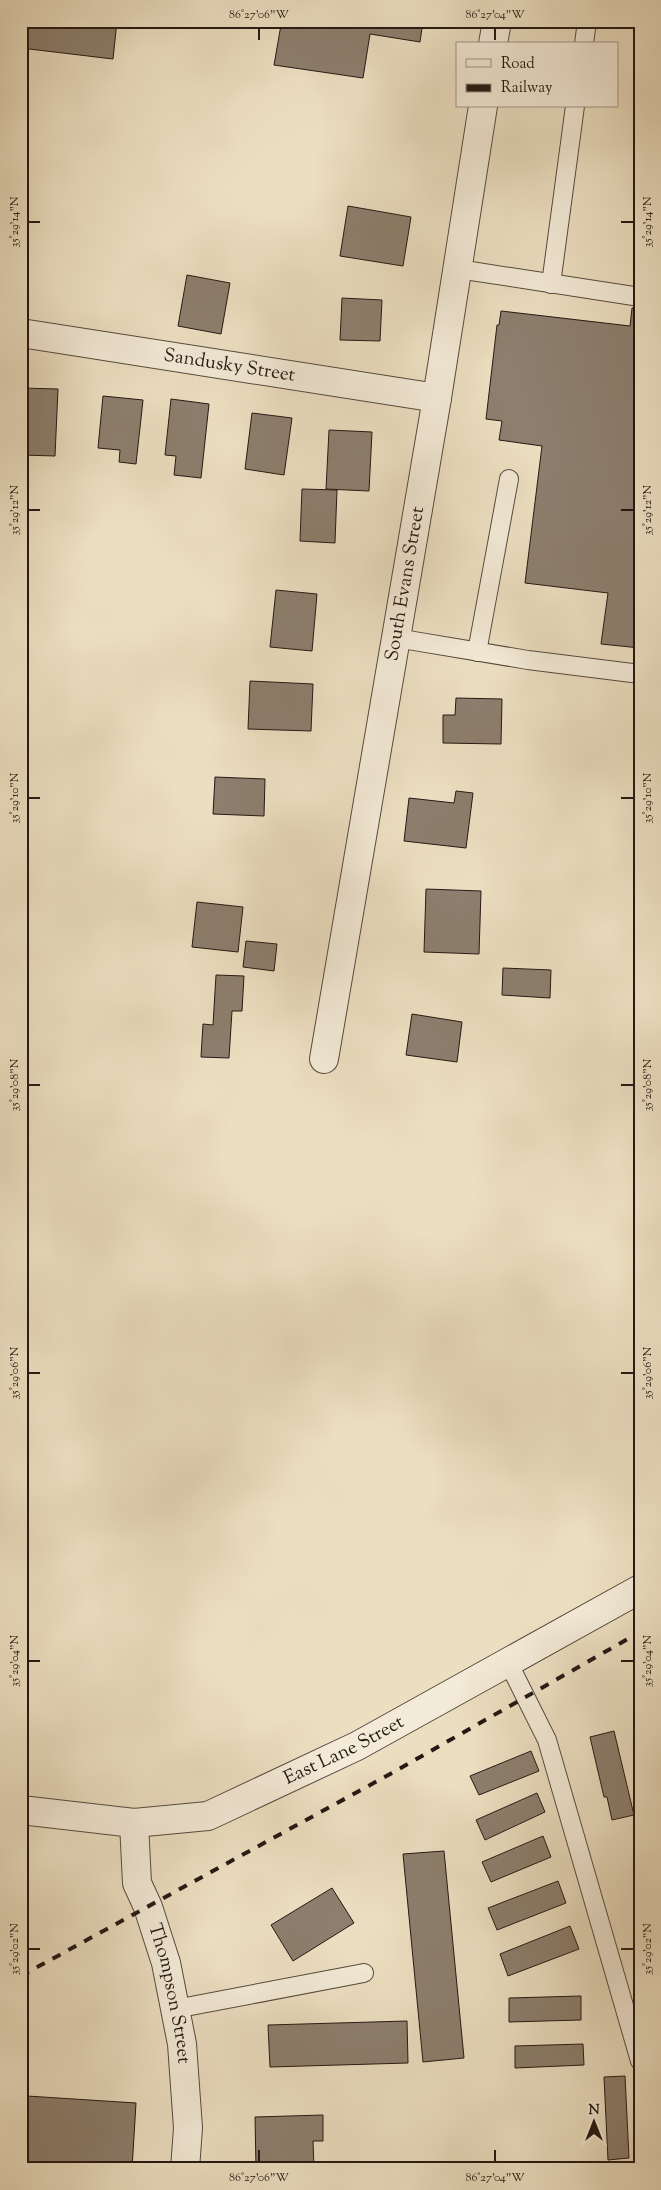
<svg xmlns="http://www.w3.org/2000/svg" width="661" height="2190" viewBox="0 0 661 2190" font-family="'Sorts Mill Goudy',serif">
  <rect width="100%" height="100%" fill="#ecdfc1"/>
  <filter id="stains"><feTurbulence type="fractalNoise" baseFrequency=".004" numOctaves="4"/><feColorMatrix values="0 0 0 0 .2 0 0 0 0 .09 0 0 0 0 .02 0 0 0 .5 -.17"/></filter>
  <radialGradient id="worn" r=".72"><stop offset=".6" stop-color="#630" stop-opacity="0"/><stop offset="1" stop-color="#630" stop-opacity=".3"/></radialGradient>
  <g fill="#8c7f6e" stroke="#241814">
    <path d="M21,21H117L113,59L21,48Z"/>
    <path d="M257,21H423L420,42L370,34L363,78L274,65L281,25Z"/>
    <path d="M348,206L411,217L403,266L340,256Z"/>
    <path d="M187,275L230,283L221,334L178,326Z"/>
    <path d="M342,298L382,300L380,341L340,340Z"/>
    <path d="M632,308L640,309V648L601,644L608,593L525,583L542,446L499,440L502,421L486,419L497,325H499L501,311L630,326Z"/>
    <path d="M21,388L58,389L55,456L21,455Z"/>
    <path d="M103,396L143,400L136,464L119,462L120,450L98,448Z"/>
    <path d="M171,399L209,404L201,478L174,475L176,456L165,455Z"/>
    <path d="M252,413L292,418L284,475L245,469Z"/>
    <path d="M329,430L372,432L369,491L326,489Z"/>
    <path d="M302,489L337,490L335,543L300,541Z"/>
    <path d="M276,590L317,594L312,651L270,647Z"/>
    <path d="M250,681L313,684L311,731L248,729Z"/>
    <path d="M456,698L502,699L501,744L443,743V715H455Z"/>
    <path d="M215,777L265,779L264,816L213,814Z"/>
    <path d="M456,791L473,793L466,848L404,841L409,798L454,803Z"/>
    <path d="M426,889L481,891L479,954L424,952Z"/>
    <path d="M197,902L243,907L238,952L192,947Z"/>
    <path d="M246,941L277,944L274,971L243,967Z"/>
    <path d="M503,968L551,970L550,998L502,995Z"/>
    <path d="M216,975L244,976L242,1011H232L229,1058L201,1057L203,1024L213,1025Z"/>
    <path d="M412,1014L462,1022L457,1062L406,1055Z"/>
    <path d="M614,1731L634,1815L612,1820L607,1797H604L590,1737Z"/>
    <path d="M531,1751L539,1771L479,1795L470,1776Z"/>
    <path d="M537,1793L545,1812L485,1840L476,1820Z"/>
    <path d="M543,1836L551,1857L491,1882L482,1862Z"/>
    <path d="M444,1851L464,2058L423,2062L403,1854Z"/>
    <path d="M558,1881L566,1903L497,1930L488,1908Z"/>
    <path d="M332,1888L354,1923L293,1961L271,1925Z"/>
    <path d="M570,1926L579,1949L508,1976L500,1954Z"/>
    <path d="M581,1996V2020L509,2022V1998Z"/>
    <path d="M407,2021L408,2063L270,2067L268,2025Z"/>
    <path d="M583,2044L584,2065L515,2068V2046Z"/>
    <path d="M625,2076L629,2158L608,2160L604,2077Z"/>
    <path d="M27,2096L136,2103L132,2169L23,2167Z"/>
    <path d="M323,2115V2141H313L314,2169H256L255,2117Z"/>
  </g>
  <g fill="none" stroke-linecap="round" stroke-linejoin="round">
    <g stroke="#564a3f" stroke-width="20">
      <g id="service">
        <path d="M584,44L587,21"/>
        <path d="M458,269L640,297"/>
        <path d="M551,284L575,106"/>
        <path d="M396,638L528,660L640,674"/>
        <path d="M477,652L509,479"/>
        <path d="M508,1662L547,1740L640,2061"/>
        <path d="M175,2009L364,1973"/>
      </g>
    </g>
    <g stroke="#564a3f" stroke-width="30">
      <g id="minor">
        <path d="M493,44L497,21"/>
        <path id="s1" d="M21,333L437,398"/>
        <path id="s2" d="M324,1059L437,398L483,106"/>
        <path id="s3" d="M134,1823L137,1883L148,1907L166,1963L182,2044L188,2128L185,2169"/>
      </g>
    </g>
    <g stroke="#564a3f" stroke-width="30">
      <g id="tertiary">
        <path id="s4" d="M21,1810L134,1823L208,1816L357,1746L640,1589"/>
      </g>
    </g>
    <use href="#service" stroke="#f3ead7" stroke-width="18"/>
    <use href="#minor" stroke="#f3ead7" stroke-width="28"/>
    <use href="#tertiary" stroke="#f3ead7" stroke-width="28"/>
    <path stroke="#241814" stroke-width="4" stroke-dasharray="9 9" stroke-linecap="butt" d="M21,1976L392,1773L640,1632"/>
  </g>
  <path fill="none" stroke="#241814" stroke-width="2" d="M259,28V40M495,28V40M28,222H40M621,222H634M28,510H40M621,510H634M28,798H40M621,798H634M28,1085H40M621,1085H634M28,1373H40M621,1373H634M28,1661H40M621,1661H634M28,1949H40M621,1949H634M259,2150V2162M495,2150V2162"/>
  <g text-anchor="middle" dominant-baseline="central" stroke-width="5" stroke-linejoin="round" paint-order="stroke">
    <g font-size="19" fill="#241814" stroke="#f3ead7">
      <text stroke="none"><textPath href="#s1" startOffset="211">Sandusky Street</textPath></text>
      <text stroke="none"><textPath href="#s2" startOffset="482">South Evans Street</textPath></text>
      <text stroke="none"><textPath href="#s4" startOffset="339">East Lane Street</textPath></text>
      <text stroke="none"><textPath href="#s3" startOffset="176">Thompson Street</textPath></text>
    </g>
  </g>
  <rect width="661" height="2190" fill="none" stroke="#ecdfc1" stroke-width="55"/>
  <rect x="456" y="42" width="162" height="65" fill="#f3ead7" stroke="#a09689"/>
  <rect x="466" y="59" width="25" height="8" fill="#f3ead7" stroke="#a09689"/>
  <text x="501" y="68" font-size="15" fill="#241814">Road</text>
  <rect x="466" y="84" width="25" height="8" fill="#241814" stroke="#a09689"/>
  <text x="501" y="92" font-size="15" fill="#241814">Railway</text>
  <g transform="translate(594 2122)" stroke="#f3ead7" stroke-width="4" paint-order="stroke">
  <path d="M0-4L9 19L0 12L-9 19Z" fill="#241814"/>
  <text y="-8" font-size="14" font-weight="bold" text-anchor="middle" fill="#241814">N</text>
  </g>
  <rect x="28" y="28" width="606" height="2134" fill="none" stroke="#241814" stroke-width="2"/>
  <g font-size="12" text-anchor="middle" fill="#241814">
    <text x="259" y="18">86°27'06"W</text>
    <text x="495" y="18">86°27'04"W</text>
    <text transform="translate(14 222) rotate(-90)" y="4">35°29'14"N</text>
    <text transform="translate(647 222) rotate(-90)" y="4">35°29'14"N</text>
    <text transform="translate(14 510) rotate(-90)" y="4">35°29'12"N</text>
    <text transform="translate(647 510) rotate(-90)" y="4">35°29'12"N</text>
    <text transform="translate(14 798) rotate(-90)" y="4">35°29'10"N</text>
    <text transform="translate(647 798) rotate(-90)" y="4">35°29'10"N</text>
    <text transform="translate(14 1085) rotate(-90)" y="4">35°29'08"N</text>
    <text transform="translate(647 1085) rotate(-90)" y="4">35°29'08"N</text>
    <text transform="translate(14 1373) rotate(-90)" y="4">35°29'06"N</text>
    <text transform="translate(647 1373) rotate(-90)" y="4">35°29'06"N</text>
    <text transform="translate(14 1661) rotate(-90)" y="4">35°29'04"N</text>
    <text transform="translate(647 1661) rotate(-90)" y="4">35°29'04"N</text>
    <text transform="translate(14 1949) rotate(-90)" y="4">35°29'02"N</text>
    <text transform="translate(647 1949) rotate(-90)" y="4">35°29'02"N</text>
    <text x="259" y="2181">86°27'06"W</text>
    <text x="495" y="2181">86°27'04"W</text>
  </g>
  <rect width="100%" height="100%" filter="url(#stains)"/>
  <rect width="100%" height="100%" fill="url(#worn)"/>
</svg>
